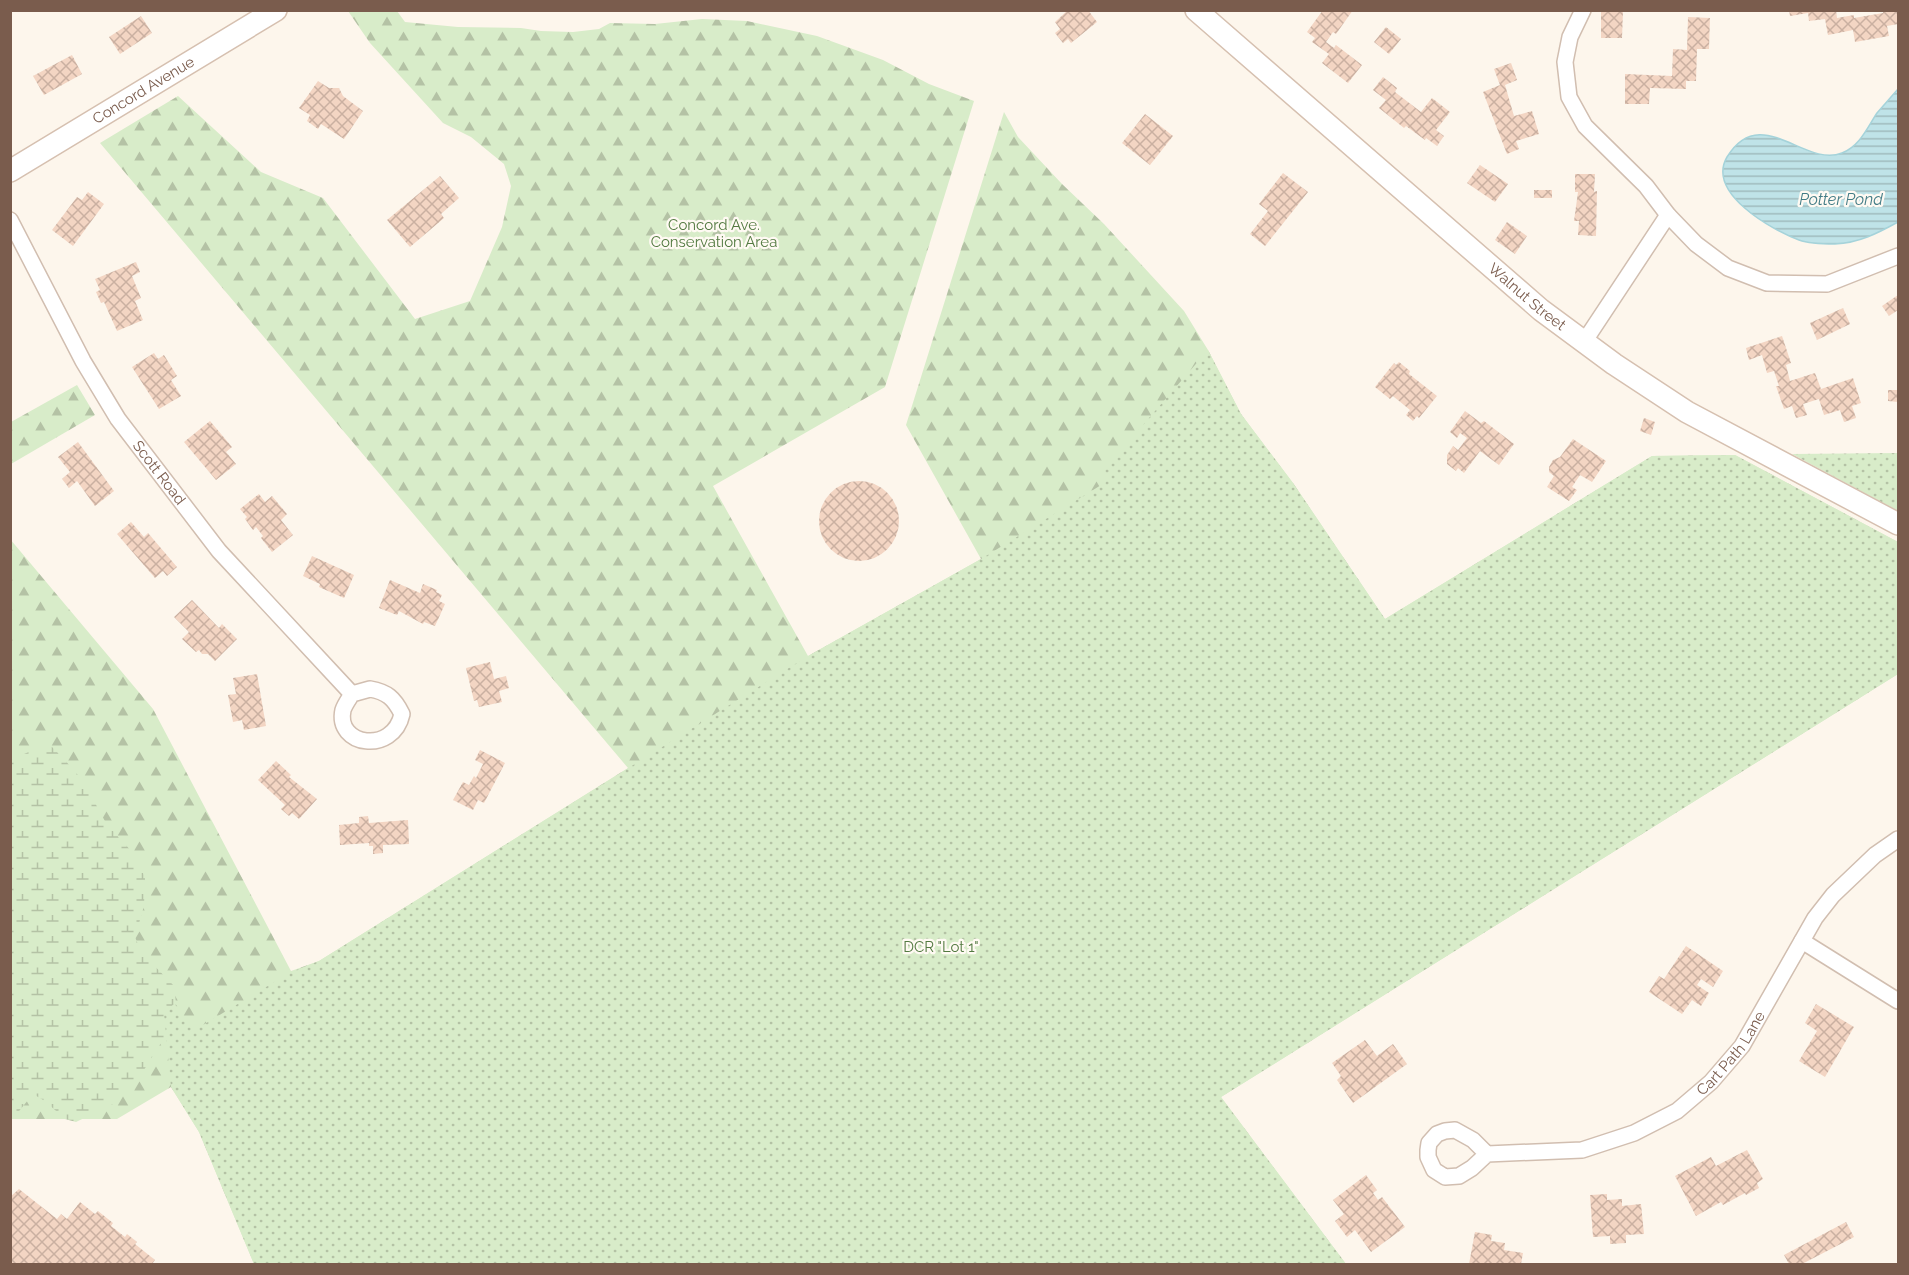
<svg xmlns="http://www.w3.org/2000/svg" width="1909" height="1275" viewBox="0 0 1909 1275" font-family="Raleway,sans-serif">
  <defs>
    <pattern id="forest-firs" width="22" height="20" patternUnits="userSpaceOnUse" patternTransform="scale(1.5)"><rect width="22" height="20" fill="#d8ecc9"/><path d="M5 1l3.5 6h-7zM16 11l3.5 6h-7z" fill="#b4c2a5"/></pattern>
    <pattern id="wetland-marsh" width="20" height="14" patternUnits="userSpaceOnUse" patternTransform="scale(1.5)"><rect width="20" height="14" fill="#d8ecc9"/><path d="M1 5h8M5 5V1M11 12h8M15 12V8" fill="none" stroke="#b4c2a5"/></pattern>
    <pattern id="park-dots" width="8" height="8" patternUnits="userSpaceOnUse" patternTransform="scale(1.5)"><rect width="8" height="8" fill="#d8ecc9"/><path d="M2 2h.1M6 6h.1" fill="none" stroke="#b4c2a5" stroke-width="1.8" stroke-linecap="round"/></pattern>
    <pattern id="water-rules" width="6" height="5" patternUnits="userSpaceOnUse" patternTransform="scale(1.5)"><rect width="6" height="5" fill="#bfe3e8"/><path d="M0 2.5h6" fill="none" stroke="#a0bbbe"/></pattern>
    <pattern id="building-cross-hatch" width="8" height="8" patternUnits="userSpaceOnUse" patternTransform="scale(1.5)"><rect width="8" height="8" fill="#f3d5c3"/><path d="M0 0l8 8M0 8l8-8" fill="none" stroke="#cab0a1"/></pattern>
  </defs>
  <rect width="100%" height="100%" fill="#fdf6ec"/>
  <g fill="url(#forest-firs)">
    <path d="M348,11H397L405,22L458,27L521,28L541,31L573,32L599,29L610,23L655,24L702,19L747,21L817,36L883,60L929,84L974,101L885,387L713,486L808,656L981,559L906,425L1004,112L1018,137L1062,184L1104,224L1184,311L1208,350L1241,414L1293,483L1385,619L1652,456L1735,455L1898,542V674L1221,1097L1346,1264H254L199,1132L171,1087L117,1119H11L10,539L153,709L291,971L319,961L628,768L100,143L178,96L261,172L323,198L415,319L470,301L502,227L511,186L504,164L471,137L443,123L370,43Z"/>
    <path d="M77,385L95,415L11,464V422Z"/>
  </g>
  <path fill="url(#wetland-marsh)" d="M48,743L63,758L83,781L106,823L132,852L145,877L144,906L135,937L141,952L174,986L176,1003L166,1035L142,1073L117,1102L76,1122L65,1119L45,1101L33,1094L15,1116H11V760Z"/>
  <g fill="url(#park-dots)">
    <path d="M1208,350L1241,414L1293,483L1385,619L1652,456L1735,455L1898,542V674L1221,1097L1346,1264H254L199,1132L171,1087L164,1013L175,1003L193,1031L291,972L319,961L808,656L981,559L1106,482L1103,471Z"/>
    <path d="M1898,453V511L1792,454Z"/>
  </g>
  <path fill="url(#water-rules)" stroke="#a5d3da" stroke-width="1.5" d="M1898,89V222C1878,233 1859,243 1835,244C1824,244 1810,244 1799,240C1772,230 1706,193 1727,157C1761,102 1804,168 1842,153C1860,146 1867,128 1877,113C1884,105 1891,97 1898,89Z"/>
  <g fill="url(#building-cross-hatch)">
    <path d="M1068,10H1088L1097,22L1071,43L1068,39L1063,43L1055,33L1060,29L1055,22Z"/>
    <path d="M1323,10H1353L1336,34L1333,32L1326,42L1334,48L1336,45L1362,65L1348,83L1322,63L1329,54L1312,42L1315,38L1307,32Z"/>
    <path d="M1789,10H1836L1837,18L1854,15V18L1883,13V10H1898V24L1887,26L1889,36L1855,42L1853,30L1828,35L1825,19L1809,21L1808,13L1790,16Z"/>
    <path d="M1601,11H1623L1622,38H1601Z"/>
    <path d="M141,16L152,33L120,54L109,37Z"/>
    <path d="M1688,17L1710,18L1709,49H1697L1696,81H1686V89L1650,88L1649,104H1625V74L1672,76L1673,49L1687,50Z"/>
    <path d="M1386,27L1401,39L1389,54L1374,42Z"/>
    <path d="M72,55L82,74L44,95L33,76Z"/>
    <path d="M1511,63L1517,80L1505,85L1514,116L1532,111L1539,134L1516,141L1519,149L1507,154L1483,92L1500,85L1494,69Z"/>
    <path d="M1383,77L1397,88L1395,92L1421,112L1432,98L1450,112L1436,130L1444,136L1437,146L1426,138L1425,140L1406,126L1404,128L1379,108L1386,100L1373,90Z"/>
    <path d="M318,81L329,88H339L343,96L363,111L344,139L321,124L318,129L307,121L310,115L299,108Z"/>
    <path d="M1145,114L1173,136L1150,165L1122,143Z"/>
    <path d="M1480,165L1508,184L1495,202L1467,183Z"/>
    <path d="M1283,173L1308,192L1265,246L1250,234L1268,211L1259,204Z"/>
    <path d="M1575,174H1595L1594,192L1597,191L1596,236L1578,235L1579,221H1574L1578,192H1575Z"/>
    <path d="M440,176L459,198L441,214L444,218L410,247L387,220Z"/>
    <rect x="1534" y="190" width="18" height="8"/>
    <path d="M88,192L104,204L73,246L52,230L77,197L82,200Z"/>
    <path d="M1507,222L1527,236L1515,254L1495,240Z"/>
    <path d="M136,262L140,272L132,276L141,298L135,301L143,320L117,331L104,302L101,303L96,292L100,290L95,279Z"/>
    <path d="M1898,295V310L1889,316L1882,306Z"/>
    <path d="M1843,308L1850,324L1817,340L1810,323Z"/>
    <path d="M1782,336L1791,363L1786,365L1790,381L1815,373L1821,389L1853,378L1861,403L1852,406L1856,418L1844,422L1840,410L1824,415L1819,399L1803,404L1807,415L1796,418L1792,406L1784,409L1776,386H1779L1774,371L1767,373L1762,355L1749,360L1746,348Z"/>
    <path d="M154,353L158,359L164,355L177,376L171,380L181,396L159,409L132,367Z"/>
    <path d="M1399,362L1410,371L1409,374L1437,396L1419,418L1417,416L1413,421L1406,415L1410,410L1393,396L1390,399L1375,387L1394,363L1396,365Z"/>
    <path d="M1888,390H1898V402L1888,401Z"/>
    <path d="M1465,411L1481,423L1484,421L1514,444L1499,465L1480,451L1464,473L1458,468L1456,471L1447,464V455L1453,446L1458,450L1467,438L1460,433L1457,438L1450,432Z"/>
    <path d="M1644,418L1655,422L1651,435L1640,431Z"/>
    <path d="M210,421L232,447L226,452L236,464L216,480L184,442Z"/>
    <path d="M1573,439L1606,461L1592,482L1580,475L1572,487L1577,490L1569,501L1547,487L1554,476L1549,472V467L1553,460L1560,457Z"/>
    <path d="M78,442L114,491L95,506L77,481L69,488L62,479L70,472L58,457Z"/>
    <circle cx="859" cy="521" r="40"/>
    <path d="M259,494L265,502L272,496L287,514L281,520L293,535L272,552L261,538L263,536L256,527L253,530L245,519L247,517L240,509Z"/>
    <path d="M131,522L144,537L148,533L177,567L167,576L163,571L155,578L117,534Z"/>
    <path d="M312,556L354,575L344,598L319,587L320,584L303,576Z"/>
    <path d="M390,580L420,593L423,584L437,590L436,592L442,595L439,601L445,604L435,626L424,622L423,624L399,611L397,615L379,608Z"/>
    <path d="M192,600L219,628L222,624L237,639L215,661L208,654H202L199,650L196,652L182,639L189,632L174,617Z"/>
    <path d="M490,662L494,679L506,676L509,688L499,691L502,702L479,707L477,700L474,701L466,668Z"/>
    <path d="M257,674L266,726L244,730L242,720L233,722L228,695L236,694L233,678Z"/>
    <path d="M480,750L505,763L484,803L478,800L473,810L453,800L463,782L469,785L474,776L476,778L483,764L475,760Z"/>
    <path d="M276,761L291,775L289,777L317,799L299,819L292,813L289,816L281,809L285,805L258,780Z"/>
    <path d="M368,816L369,823L408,820L409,844L383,845V853L373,854V846H369V843L340,845L339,825L359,823V817Z"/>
    <path d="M1686,946L1723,971L1713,987L1701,979L1697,985L1709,993L1701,1006L1692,1000L1682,1014L1649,992L1659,976L1664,979Z"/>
    <path d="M1816,1004L1854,1027L1825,1077L1799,1061L1817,1031L1805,1023Z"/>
    <path d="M1365,1040L1377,1056L1393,1044L1407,1064L1353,1103L1337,1080L1341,1076L1332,1063Z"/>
    <path d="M1747,1150L1763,1179L1757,1183L1759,1188L1746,1195L1745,1193L1723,1205L1721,1202L1696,1216L1675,1176L1711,1157L1716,1166Z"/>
    <path d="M1366,1175L1377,1190L1373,1193L1378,1200L1382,1197L1405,1227L1371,1252L1355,1230L1347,1237L1335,1221L1344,1214L1333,1200Z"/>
    <path d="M19,1189L57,1219L61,1214L67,1219L80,1202L95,1214L98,1211L113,1223L111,1226L125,1237L127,1234L137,1242L135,1244L155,1260L152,1264H10V1197Z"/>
    <path d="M1607,1194V1200L1622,1199V1206L1641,1204L1644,1234L1626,1235V1243L1610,1244V1236L1593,1237L1590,1195Z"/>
    <path d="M1846,1222L1854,1237L1802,1264H1789L1784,1255Z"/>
    <path d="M1475,1232L1492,1235L1491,1241L1505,1243L1504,1250L1523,1253L1521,1264H1469Z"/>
  </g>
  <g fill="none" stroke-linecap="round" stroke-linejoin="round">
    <g stroke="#d1beb0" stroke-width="18">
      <g id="street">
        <path d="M1583,10L1570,37L1565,62L1569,97L1585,126L1646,186L1668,215L1696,244L1728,268L1767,283L1827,284L1898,256"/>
        <path id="s1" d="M10,220L83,361L118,419L219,551L352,694"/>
        <path d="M1584,342L1668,215"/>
        <path d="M370,689C387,692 394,698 402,714C393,755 335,746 343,710C345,704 349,699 352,694Z"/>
        <path d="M1802,941L1898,1001"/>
        <path id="s2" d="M1487,1154L1473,1140L1455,1130L1445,1131L1437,1134L1429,1143L1428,1150V1157L1434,1170L1445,1177L1459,1176L1472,1168L1487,1154L1582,1150L1634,1133L1677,1111L1711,1082L1742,1046L1815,918L1833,895L1875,855L1898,839"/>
      </g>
    </g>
    <g stroke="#d6c0b0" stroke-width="24">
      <g id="secondary">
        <path id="s3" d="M1196,10L1541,310L1614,364L1687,412L1898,524"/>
        <path id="s4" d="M10,171L276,10"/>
      </g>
    </g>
    <use href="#street" stroke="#fff" stroke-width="15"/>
    <use href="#secondary" stroke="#fff" stroke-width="21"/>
  </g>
  <g text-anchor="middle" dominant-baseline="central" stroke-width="4.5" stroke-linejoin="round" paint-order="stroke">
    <g font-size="15" fill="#7a5c4d" stroke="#fffaf3">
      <text stroke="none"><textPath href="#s4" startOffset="156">Concord Avenue</textPath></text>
      <text stroke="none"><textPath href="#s3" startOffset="438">Walnut Street</textPath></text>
      <text stroke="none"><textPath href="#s1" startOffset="294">Scott Road</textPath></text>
      <text stroke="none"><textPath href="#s2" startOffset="440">Cart Path Lane</textPath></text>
    </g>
    <g font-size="15" fill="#537a41" stroke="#fffaf3">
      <text x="714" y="225">Concord Ave.<tspan x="714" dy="17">Conservation Area</tspan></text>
      <text x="941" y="947">DCR "Lot 1"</text>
    </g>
    <g font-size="16" font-style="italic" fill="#437c86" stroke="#fffaf3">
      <text x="1841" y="199">Potter Pond</text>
    </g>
  </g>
  <rect width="1909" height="1275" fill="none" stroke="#7a5c4d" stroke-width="24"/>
</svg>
